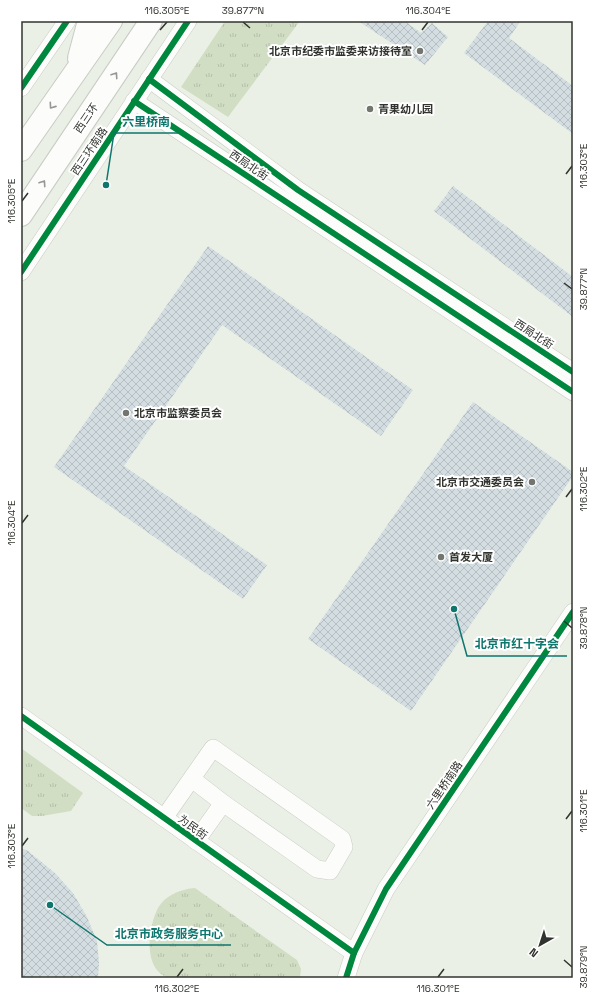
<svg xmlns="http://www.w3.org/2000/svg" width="594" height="999" viewBox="0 0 594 999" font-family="'Space Grotesk','Noto Sans SC',sans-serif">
  <defs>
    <pattern id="grass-tufts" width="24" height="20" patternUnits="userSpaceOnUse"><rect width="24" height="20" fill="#d1dec3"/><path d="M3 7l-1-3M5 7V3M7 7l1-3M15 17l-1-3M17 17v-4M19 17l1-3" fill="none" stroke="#b4bfa8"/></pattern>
    <pattern id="building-cross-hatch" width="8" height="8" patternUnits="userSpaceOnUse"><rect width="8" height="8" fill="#d4dee2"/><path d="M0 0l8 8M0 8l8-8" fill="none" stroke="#b6bfc2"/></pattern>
  </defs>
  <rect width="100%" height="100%" fill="#ebf0e6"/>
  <g fill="url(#grass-tufts)">
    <path d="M225,21H300L228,117L181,87Z"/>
    <path d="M21,748L83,793L71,811L42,816H32L21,808Z"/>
    <path d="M195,888L297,960L301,969L300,978H170C142,972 148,927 158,908C165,895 182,889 195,888Z"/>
  </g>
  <g fill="url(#building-cross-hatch)">
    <path d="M358,21H405L421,33L432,23L448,37L425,65Z"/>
    <path d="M488,21H518L520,22L509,38L573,86V134L464,53Z"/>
    <path d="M453,186L573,277V317L434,211Z"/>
    <path d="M208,246L413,390L381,436L222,325L124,466L267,565L243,599L54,467Z"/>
    <path d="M473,402L573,472V476L411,711L308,639Z"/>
    <path d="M21,848L28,851L55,873L73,893L87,917L97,941L99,963L98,978H21Z"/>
  </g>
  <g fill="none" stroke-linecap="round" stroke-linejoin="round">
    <g stroke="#c8ccc5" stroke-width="18">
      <g id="minor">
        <path d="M149,79L298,190L573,372"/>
        <path d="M21,88L67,21"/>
        <path d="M134,101L573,392"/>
        <path d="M21,272L188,21"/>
        <path d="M21,716L354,953"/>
        <path d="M192,779L223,803"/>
        <path d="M164,818L213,748L342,839L344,847L330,871L317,869L223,803L196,841"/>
        <path d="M346,978L354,953L386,889L573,612"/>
      </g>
    </g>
    <g stroke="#c8ccc5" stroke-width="24">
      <g id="highway">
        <path d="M79,58L87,28L92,21"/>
        <path d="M21,150L111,21"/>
        <path d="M21,215L151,21"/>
      </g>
    </g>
    <use href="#minor" stroke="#fcfdfb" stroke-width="17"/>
    <use href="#highway" stroke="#fcfdfb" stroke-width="22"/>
    <g stroke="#fff" stroke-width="8">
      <g id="cycleway">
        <path d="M149,79L298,190L573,372"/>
        <path d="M21,88L67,21"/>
        <path d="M134,101L573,392"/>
        <path d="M21,272L188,21"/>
        <path d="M21,716L354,953"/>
        <path d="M346,978L354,953L386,889L573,612"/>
      </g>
    </g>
    <use href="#cycleway" stroke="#00873e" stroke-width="6"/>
  </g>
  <defs><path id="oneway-chevron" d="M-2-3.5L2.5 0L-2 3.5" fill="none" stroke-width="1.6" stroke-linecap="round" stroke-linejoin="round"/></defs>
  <g stroke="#969894">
    <use href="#oneway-chevron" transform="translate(115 75) rotate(-56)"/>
    <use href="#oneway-chevron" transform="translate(52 106) rotate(125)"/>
    <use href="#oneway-chevron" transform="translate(43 183) rotate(-56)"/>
  </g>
  <path fill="none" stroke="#31342e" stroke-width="1.5" d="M243,22L250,28M160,30L167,22M422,30L428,22M566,174L572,166M22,201L28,193M564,283L572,289M566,497L572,489M22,523L28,515M564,621L572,628M566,819L572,811M22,846L28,838M564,960L572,967M177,977L183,969M438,977L444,969"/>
  <g fill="#72766e" stroke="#fff" stroke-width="1.5">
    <circle cx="420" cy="51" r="4"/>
    <circle cx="370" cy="109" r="4"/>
    <circle cx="126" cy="413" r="4"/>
    <circle cx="532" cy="482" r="4"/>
    <circle cx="441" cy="557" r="4"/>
  </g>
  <g text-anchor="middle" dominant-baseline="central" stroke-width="4" stroke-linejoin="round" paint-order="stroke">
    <g font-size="11" font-weight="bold" fill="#31342e" stroke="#fff" text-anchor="start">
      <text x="412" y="51" text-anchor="end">北京市纪委市监委来访接待室</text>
      <text x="378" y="109">青果幼儿园</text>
      <text x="134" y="413">北京市监察委员会</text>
      <text x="524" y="482" text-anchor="end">北京市交通委员会</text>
      <text x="449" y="557">首发大厦</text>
    </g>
    <g font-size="11" fill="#31342e" stroke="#fff">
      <text transform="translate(86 118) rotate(-56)">西三环</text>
      <text transform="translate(89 151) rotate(-56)">西三环南路</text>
      <text transform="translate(249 165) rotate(34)">西局北街</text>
      <text transform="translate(534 334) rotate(33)">西局北街</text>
      <text transform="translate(444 785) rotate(-56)">六里桥南路</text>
      <text transform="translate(193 827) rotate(36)">为民街</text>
    </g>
  </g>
  <path fill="none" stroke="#0f766e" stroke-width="1.5" d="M106 185L114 133H178M454 609L467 656H567M50 905L107 945H231"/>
  <g fill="#0f766e" stroke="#fff" stroke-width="1.5">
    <circle cx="106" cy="185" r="4"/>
    <circle cx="454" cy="609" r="4"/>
    <circle cx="50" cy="905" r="4"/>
  </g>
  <g font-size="12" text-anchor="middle" font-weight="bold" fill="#0f766e" stroke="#fff" stroke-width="4" stroke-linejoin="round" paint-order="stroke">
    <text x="146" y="126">六里桥南</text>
    <text x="517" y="648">北京市红十字会</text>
    <text x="169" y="938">北京市政务服务中心</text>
  </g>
  <rect width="594" height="999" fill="none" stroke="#ffffff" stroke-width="44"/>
  <g transform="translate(540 945) rotate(219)" stroke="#ffffff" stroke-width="3" paint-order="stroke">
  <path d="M0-3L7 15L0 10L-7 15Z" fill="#31342e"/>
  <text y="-6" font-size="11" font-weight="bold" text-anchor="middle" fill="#31342e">N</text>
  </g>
  <rect x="22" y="22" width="550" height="955" fill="none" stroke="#31342e" stroke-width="1.5"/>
  <g font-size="10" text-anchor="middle" fill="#31342e">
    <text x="167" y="14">116.305°E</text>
    <text x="243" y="14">39.877°N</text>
    <text x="428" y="14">116.304°E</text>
    <text transform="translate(583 166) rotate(-90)" y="4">116.303°E</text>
    <text transform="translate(11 201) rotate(-90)" y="4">116.305°E</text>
    <text transform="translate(583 289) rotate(-90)" y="4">39.877°N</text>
    <text transform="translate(583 489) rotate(-90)" y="4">116.302°E</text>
    <text transform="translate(11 523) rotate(-90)" y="4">116.304°E</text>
    <text transform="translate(583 628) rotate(-90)" y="4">39.878°N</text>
    <text transform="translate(583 811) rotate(-90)" y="4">116.301°E</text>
    <text transform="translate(11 846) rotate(-90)" y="4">116.303°E</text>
    <text transform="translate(583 967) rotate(-90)" y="4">39.879°N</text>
    <text x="177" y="992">116.302°E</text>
    <text x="438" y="992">116.301°E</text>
  </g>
</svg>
